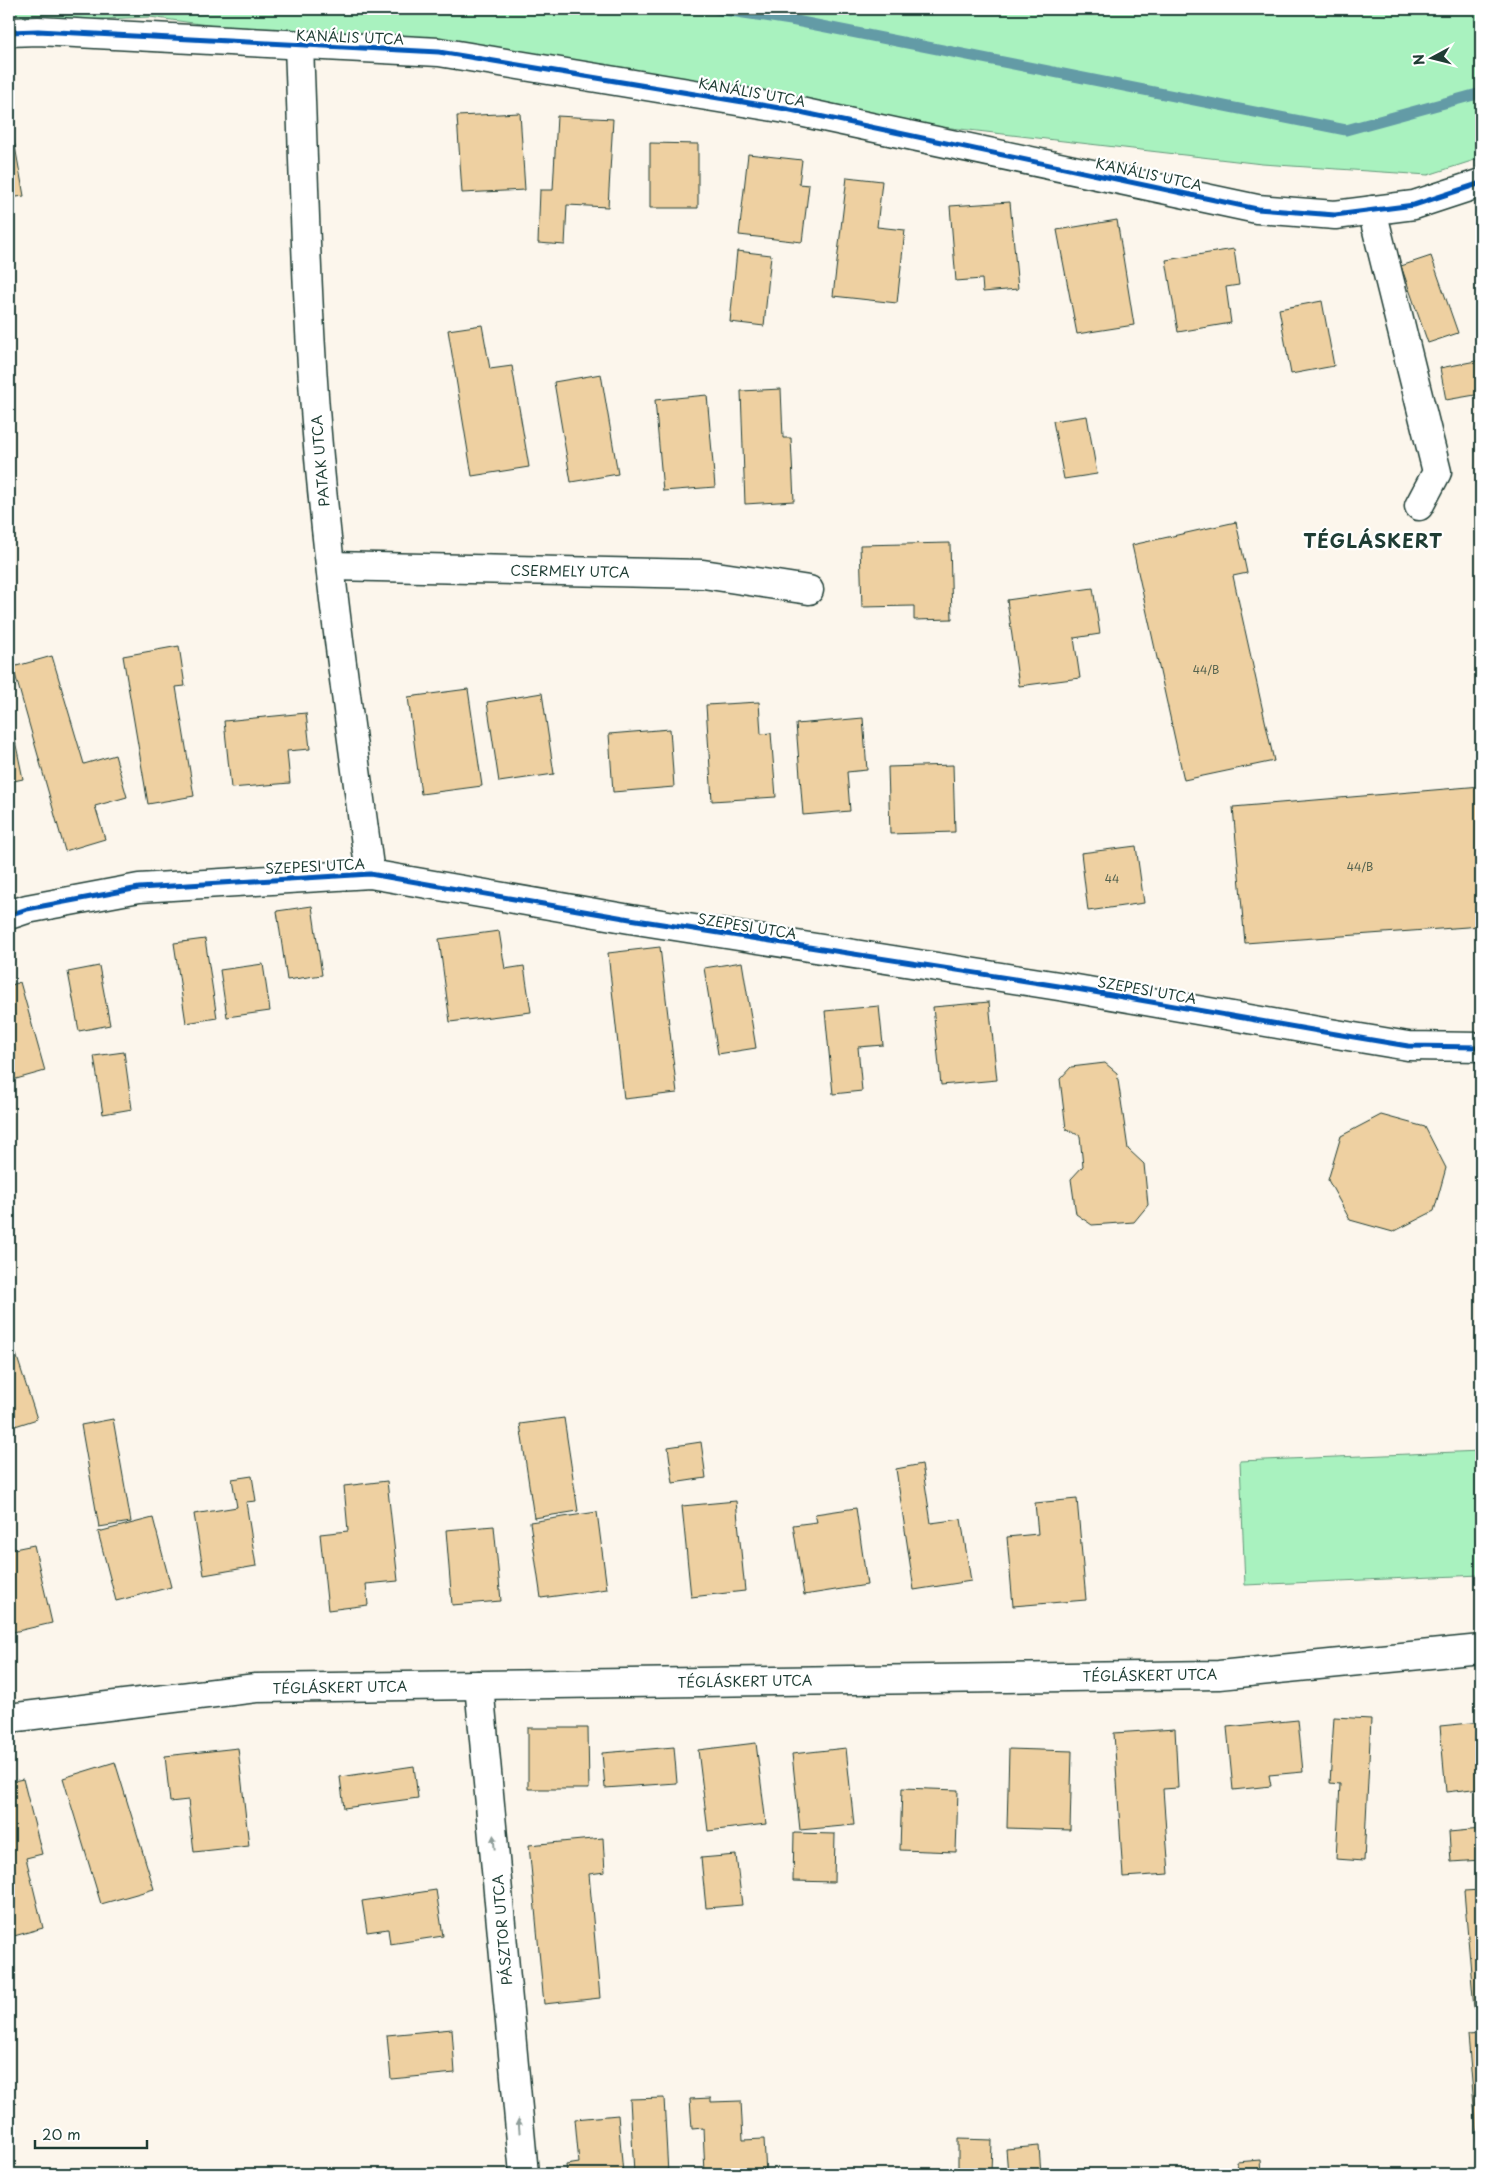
<svg xmlns="http://www.w3.org/2000/svg" width="1490" height="2183" viewBox="0 0 1490 2183" font-family="'Playpen Sans',sans-serif">
  <rect width="100%" height="100%" fill="#fcf6ec"/>
  <filter id="ink" filterUnits="userSpaceOnUse"><feTurbulence type="fractalNoise" baseFrequency=".02" numOctaves="2"/><feDisplacementMap in="SourceGraphic" scale="10" xChannelSelector="R" yChannelSelector="G"/><feConvolveMatrix kernelMatrix="1 2 1 2 8 2 1 2 1" color-interpolation-filters="sRGB"/></filter>
  <g filter="url(#ink)">
    <g fill="#a9f2bf" stroke="#64987a">
      <path d="M9,9H1481V158L1428,175L1262,164L934,126L150,17L9,23Z"/>
      <path d="M1481,1451V1575L1245,1585L1240,1461Z"/>
    </g>
    <g fill="none" stroke-linecap="round" stroke-linejoin="round">
      <path stroke="#639ba6" stroke-width="11" d="M717,9L791,20L1346,130L1481,93"/>
    </g>
    <g fill="#eed0a1" stroke="#1f3d34">
      <path d="M9,113L24,196L9,198Z"/>
      <path d="M520,113L525,190L462,193L457,116Z"/>
      <path d="M557,116L613,119L608,207L567,205L565,245L538,243L540,190H553Z"/>
      <path d="M650,143L698,144V208H650Z"/>
      <path d="M748,154L802,160L799,184L809,185L802,242L739,235Z"/>
      <path d="M847,177L882,181L877,227L905,230L897,303L833,296Z"/>
      <path d="M1010,202L1018,289L983,292L982,279L956,281L950,206Z"/>
      <path d="M1117,220L1134,325L1077,334L1057,230Z"/>
      <path d="M1234,249L1239,285L1226,287L1231,323L1178,332L1166,260Z"/>
      <path d="M1481,249V265L1477,250Z"/>
      <path d="M737,251L771,255L764,326L730,322Z"/>
      <path d="M1431,256L1458,333L1428,343L1401,266Z"/>
      <path d="M1322,301L1334,366L1291,374L1279,309Z"/>
      <path d="M482,325L490,369L512,366L529,467L472,476L448,330Z"/>
      <path d="M1481,360V394L1446,400L1440,368Z"/>
      <path d="M601,374L618,474L571,482L554,382Z"/>
      <path d="M781,389L783,438H791L794,501L745,504L741,391Z"/>
      <path d="M707,395L715,487L663,491L655,400Z"/>
      <path d="M1087,416L1097,474L1064,479L1053,421Z"/>
      <path d="M1236,522L1247,573L1233,576L1274,761L1184,780L1132,545Z"/>
      <path d="M950,543L952,619L914,620V606L862,607L860,545Z"/>
      <path d="M1093,588L1100,634L1074,638L1080,678L1019,686L1007,600Z"/>
      <path d="M179,646L185,686L176,687L194,796L148,804L123,656Z"/>
      <path d="M52,656L84,764L115,755L127,797L95,806L105,839L65,851L13,667Z"/>
      <path d="M468,689L482,786L421,794L408,697Z"/>
      <path d="M542,693L554,774L499,782L487,702Z"/>
      <path d="M759,702L761,734L771,733L776,797L712,801L706,705Z"/>
      <path d="M306,713L310,749L287,751L290,783L231,788L224,721Z"/>
      <path d="M863,718L867,770L847,772L850,811L803,815L796,724Z"/>
      <path d="M9,726H12L23,779L9,782Z"/>
      <path d="M670,729L674,787L613,792L609,734Z"/>
      <path d="M953,765L955,832L890,834L888,767Z"/>
      <path d="M1481,786V926L1245,943L1233,807Z"/>
      <path d="M1136,846L1144,903L1088,911L1081,853Z"/>
      <path d="M312,906L322,975L287,980L277,911Z"/>
      <path d="M499,931L505,969L524,966L531,1012L450,1022L439,939Z"/>
      <path d="M205,939L217,1018L186,1023L174,943Z"/>
      <path d="M660,947L677,1093L624,1099L608,953Z"/>
      <path d="M742,962L756,1048L718,1054L704,968Z"/>
      <path d="M263,964L270,1011L227,1017L220,970Z"/>
      <path d="M99,966L110,1025L79,1031L68,972Z"/>
      <path d="M20,982L45,1071L9,1081V986Z"/>
      <path d="M989,1002L997,1080L941,1085L933,1007Z"/>
      <path d="M879,1006L883,1045L858,1047L862,1091L833,1094L825,1011Z"/>
      <path d="M124,1052L132,1109L103,1114L94,1056Z"/>
      <path d="M1105,1063L1117,1073L1128,1149L1144,1164L1148,1205L1134,1222L1092,1225L1076,1214L1071,1179L1083,1166L1080,1136L1066,1129L1060,1079L1071,1067Z"/>
      <path d="M1381,1115L1425,1127L1446,1168L1434,1211L1393,1232L1350,1220L1328,1180L1341,1136Z"/>
      <path d="M16,1354L37,1419L9,1428V1357Z"/>
      <path d="M564,1418L578,1511L534,1518L520,1424Z"/>
      <path d="M113,1419L131,1522L99,1527L81,1425Z"/>
      <path d="M701,1442L706,1478L673,1483L668,1447Z"/>
      <path d="M922,1464L931,1523L961,1519L971,1581L914,1590L896,1469Z"/>
      <path d="M252,1476L256,1501L246,1502L256,1566L204,1575L194,1514L237,1507L232,1479Z"/>
      <path d="M387,1481L398,1581L366,1584L368,1605L328,1610L320,1534L348,1531L344,1486Z"/>
      <path d="M1077,1499L1086,1600L1013,1606L1007,1537L1038,1534L1035,1503Z"/>
      <path d="M736,1501L745,1591L691,1597L682,1506Z"/>
      <path d="M856,1508L867,1585L804,1595L793,1525L817,1522L815,1514Z"/>
      <path d="M597,1512L607,1589L541,1598L530,1522Z"/>
      <path d="M153,1518L171,1587L116,1601L98,1532Z"/>
      <path d="M494,1526L501,1601L452,1605L446,1530Z"/>
      <path d="M34,1545L52,1623L9,1633V1550Z"/>
      <path d="M1334,1717L1371,1719L1364,1861L1336,1859L1340,1784L1330,1783Z"/>
      <path d="M1298,1720L1303,1772L1269,1775L1271,1786L1233,1790L1227,1727Z"/>
      <path d="M1481,1722V1788L1446,1792L1440,1726Z"/>
      <path d="M528,1728H588L589,1789H528Z"/>
      <path d="M1175,1729L1178,1788L1163,1789L1169,1874L1123,1877L1114,1733Z"/>
      <path d="M756,1743L766,1824L708,1831L698,1750Z"/>
      <path d="M674,1747L677,1783L605,1788L602,1753Z"/>
      <path d="M238,1748L249,1846L194,1852L188,1800L170,1802L165,1756Z"/>
      <path d="M846,1748L854,1825L800,1830L792,1754Z"/>
      <path d="M1009,1749L1072,1751L1070,1830L1007,1828Z"/>
      <path d="M115,1762L154,1889L101,1904L63,1778Z"/>
      <path d="M414,1766L418,1798L344,1808L340,1777Z"/>
      <path d="M23,1779L42,1854L26,1858L43,1928L14,1936L9,1914V1782Z"/>
      <path d="M902,1788L958,1790L956,1852L900,1850Z"/>
      <path d="M1481,1829V1860L1451,1862L1449,1832Z"/>
      <path d="M794,1833L835,1834L834,1882L793,1881Z"/>
      <path d="M603,1838L605,1872L589,1874L600,1998L544,2004L529,1845Z"/>
      <path d="M736,1855L742,1905L706,1908L701,1858Z"/>
      <path d="M436,1890L443,1936L390,1944L388,1929L367,1932L362,1901Z"/>
      <path d="M1481,1890V2009H1474L1464,1891Z"/>
      <path d="M452,2029L455,2073L391,2079L387,2035Z"/>
      <path d="M1481,2034V2140L1477,2141L1468,2035Z"/>
      <path d="M664,2098L668,2174H634L630,2099Z"/>
      <path d="M711,2098V2102L741,2101L743,2140L764,2139L766,2174H705L703,2128L692,2129L690,2099Z"/>
      <path d="M618,2115L623,2174H567L566,2165L579,2163L575,2119Z"/>
      <path d="M958,2139L992,2140L991,2174H958Z"/>
      <path d="M1039,2146L1041,2174H1008L1006,2149Z"/>
      <path d="M1261,2160L1262,2174H1238L1237,2162Z"/>
      <path d="M1383,2171V2174H1347Z"/>
    </g>
    <g fill="none" stroke-linecap="round" stroke-linejoin="round">
      <g stroke="#1f3d34" stroke-width="31">
        <g id="minor">
          <path d="M9,32L38,31L439,52L786,109L1257,209L1335,215L1414,205L1481,183"/>
          <path d="M299,46C304,171 306,297 316,422C328,573 350,724 370,874"/>
          <path d="M1372,210L1437,472L1419,506"/>
          <path d="M331,566L703,574L809,590"/>
          <path d="M9,915L27,909L139,888L370,874L630,919L1065,987L1324,1032L1408,1046L1481,1047"/>
          <path d="M479,1685L524,2174"/>
          <path d="M9,1718L256,1688L1219,1675L1481,1649"/>
        </g>
      </g>
      <use href="#minor" stroke="#fff" stroke-width="28"/>
      <g stroke="#fff" stroke-width="8">
        <g id="cycleway">
          <path d="M9,32L38,31L439,52L786,109L1257,209L1335,215L1414,205L1481,183"/>
          <path d="M9,915L27,909L139,888L370,874L630,919L1065,987L1324,1032L1408,1046L1481,1047"/>
        </g>
      </g>
      <use href="#cycleway" stroke="#0057b8" stroke-width="5"/>
    </g>
    <defs><path id="oneway-solid" d="M-6-.8H1V-3.2L6.5 0L1 3.2V.8H-6Z" transform="scale(1.25)"/></defs>
    <g fill="#8f9e9a">
      <use href="#oneway-solid" transform="translate(494 1842) rotate(-95)"/>
      <use href="#oneway-solid" transform="translate(519 2126) rotate(-95)"/>
    </g>
  </g>
  <g text-anchor="middle" dominant-baseline="central" stroke-width="4.5" stroke-linejoin="round" paint-order="stroke">
    <g font-size="11" fill="#53624f">
      <text x="1206" y="669">44/B</text>
      <text x="1360" y="866">44/B</text>
      <text x="1112" y="878">44</text>
    </g>
    <g font-size="14" fill="#1f3d34" stroke="#fff">
      <text transform="translate(350 37) rotate(2)">KANÁLIS UTCA</text>
      <text transform="translate(752 92) rotate(10)">KANÁLIS UTCA</text>
      <text transform="translate(1149 174) rotate(12)">KANÁLIS UTCA</text>
      <text transform="translate(320 461) rotate(-95)">PATAK UTCA</text>
      <text transform="translate(570 571) rotate(1)">CSERMELY UTCA</text>
      <text transform="translate(315 866) rotate(-3)">SZEPESI UTCA</text>
      <text transform="translate(747 926) rotate(9)">SZEPESI UTCA</text>
      <text transform="translate(1147 990) rotate(10)">SZEPESI UTCA</text>
      <text transform="translate(1150 1675) rotate(-1)">TÉGLÁSKERT UTCA</text>
      <text transform="translate(745 1681) rotate(-1)">TÉGLÁSKERT UTCA</text>
      <text transform="translate(340 1687) rotate(-1)">TÉGLÁSKERT UTCA</text>
      <text transform="translate(502 1930) rotate(-95)">PÁSZTOR UTCA</text>
    </g>
    <g font-size="19" font-weight="bold" letter-spacing="1" fill="#1f3d34" stroke="#fff">
      <text x="1373" y="540">TÉGLÁSKERT</text>
    </g>
  </g>
  <rect width="1490" height="2183" fill="none" stroke="#fff" stroke-width="30"/>
  <rect x="15" y="15" width="1460" height="2153" fill="none" stroke="#1f3d34" stroke-width="2" filter="url(#ink)"/>
  <g transform="translate(1432 58) rotate(263)" stroke="#ffffff" stroke-width="4" paint-order="stroke">
  <path d="M0-4L9 19L0 12L-9 19Z" fill="#1f3d34"/>
  <text y="-8" font-size="14" font-weight="bold" text-anchor="middle" fill="#1f3d34">N</text>
  </g>
  <path d="M35 2140v8h112v-8" fill="none" stroke="#1f3d34" stroke-width="2.5"/>
  <text x="42" y="2140" font-size="15" fill="#1f3d34" stroke="#ffffff" stroke-width="4" paint-order="stroke">20 m</text>
</svg>
